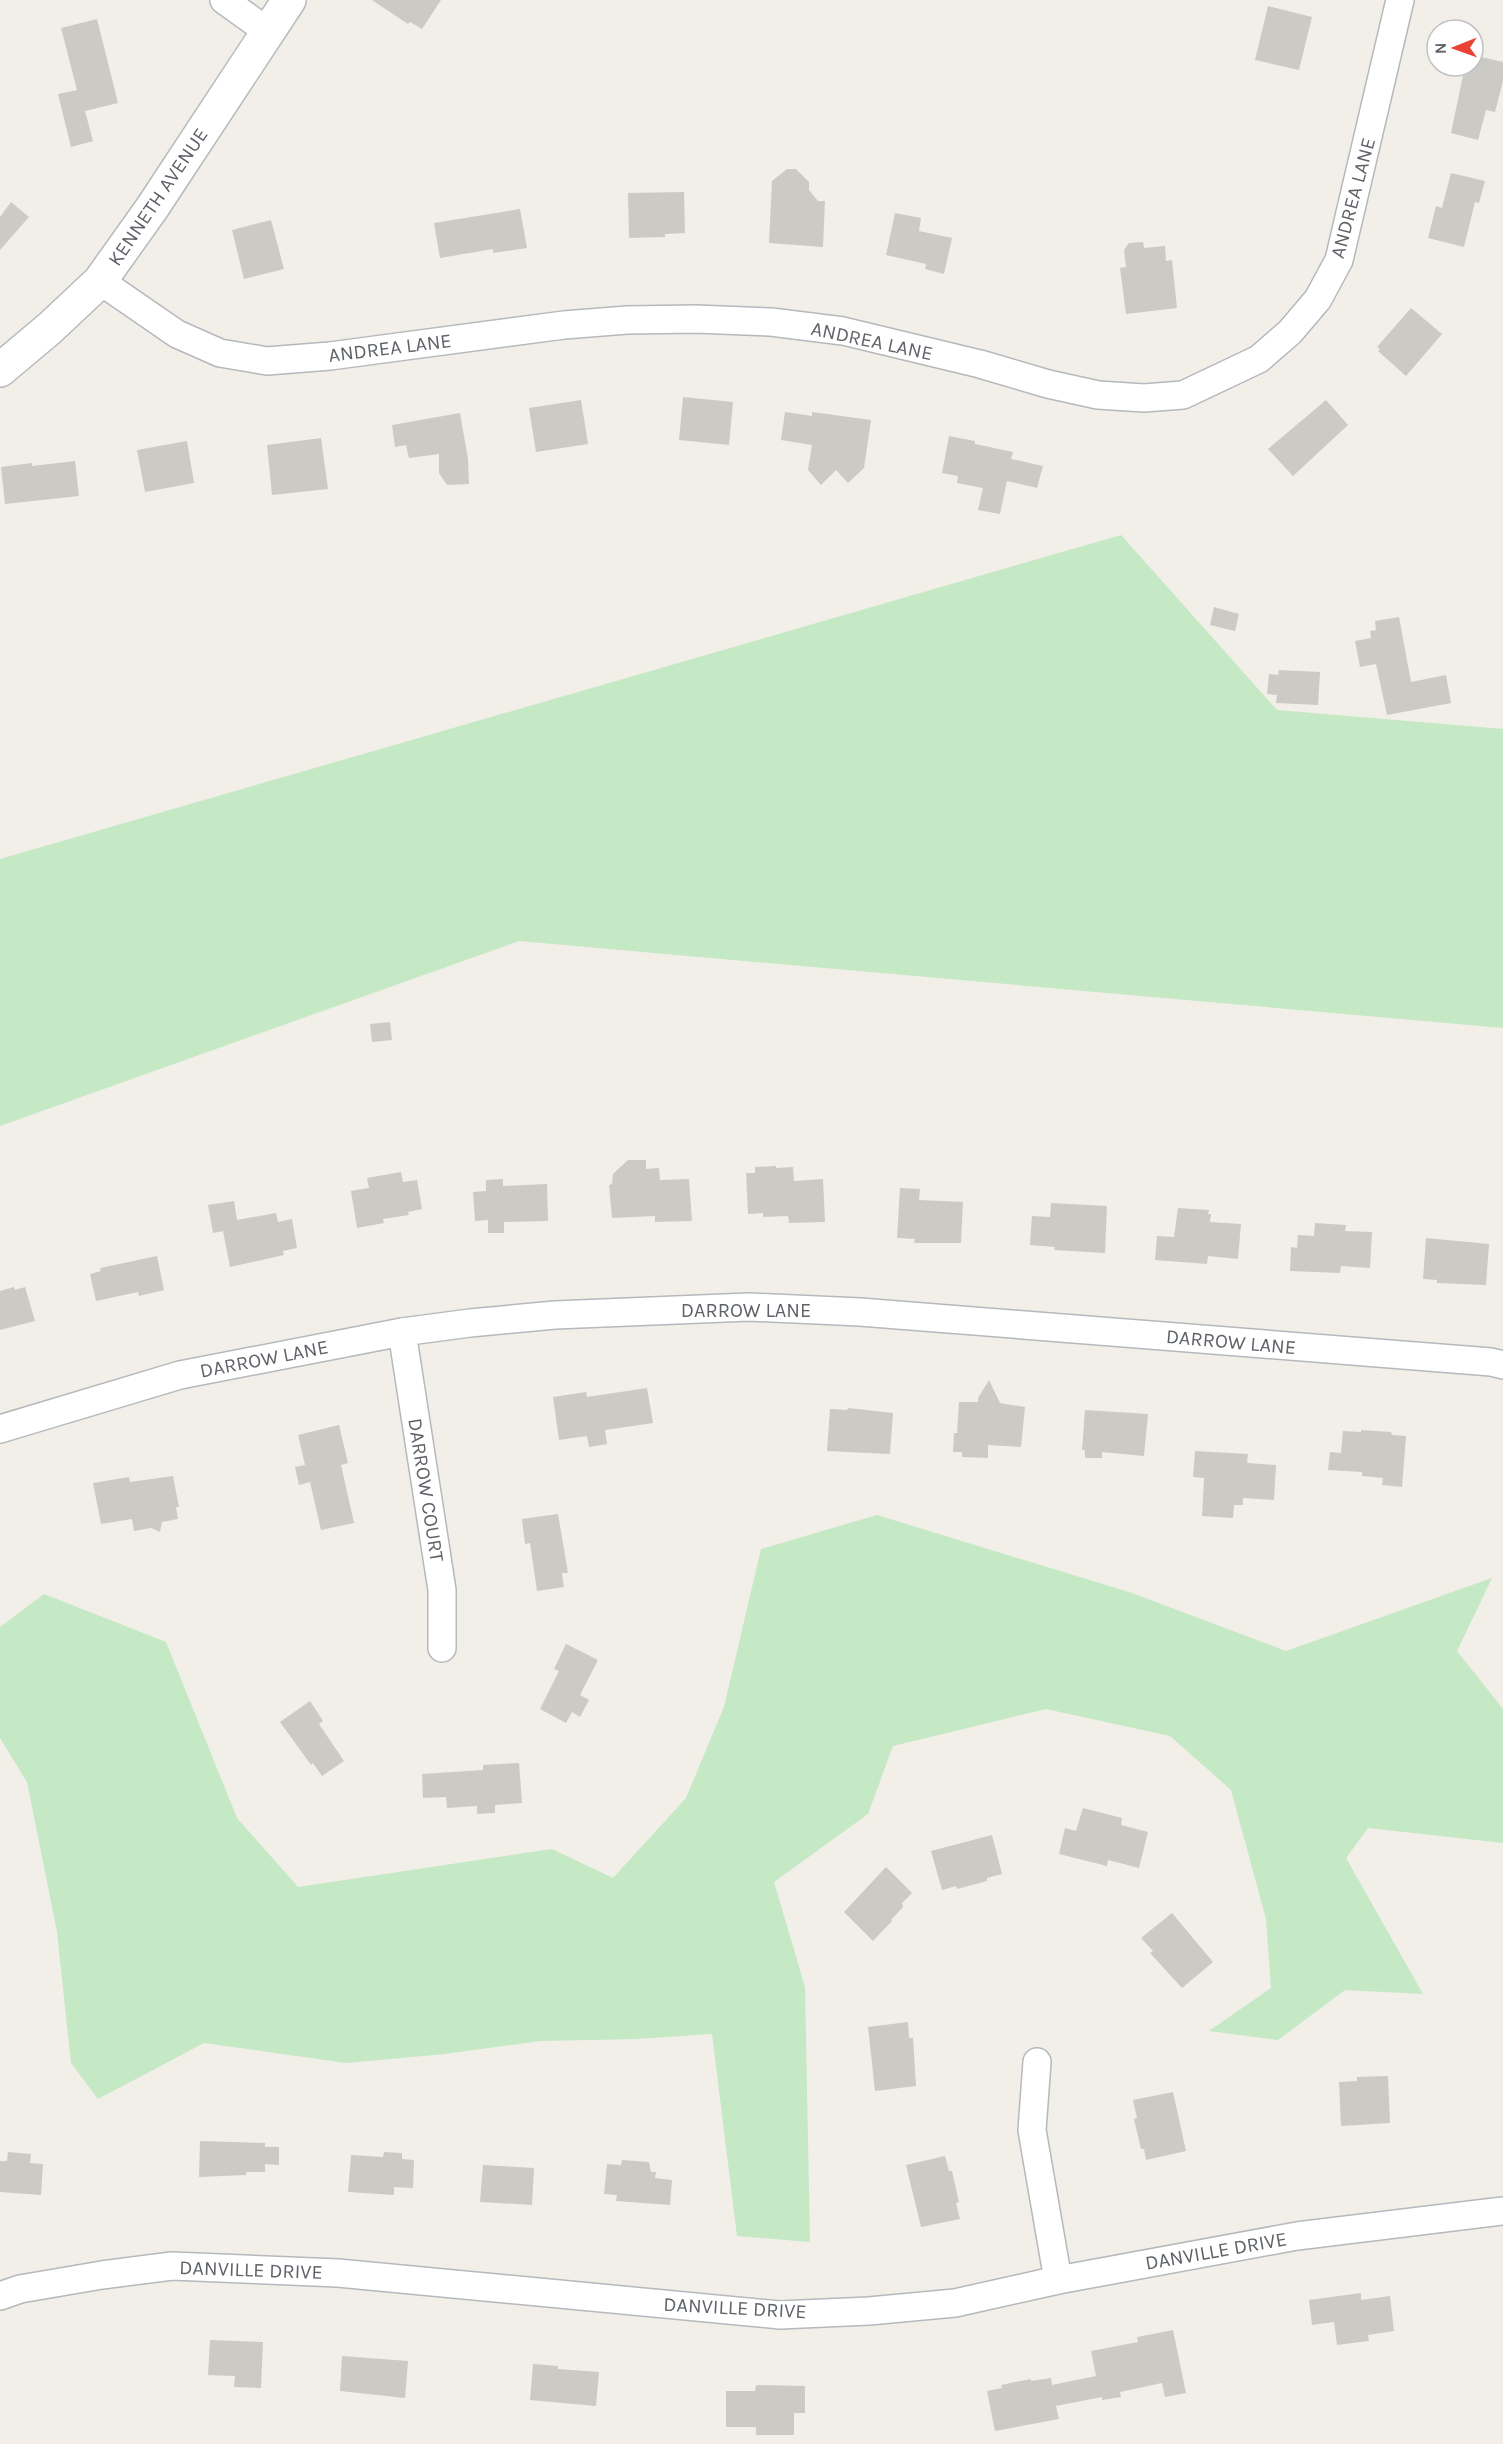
<svg xmlns="http://www.w3.org/2000/svg" width="1503" height="2444" viewBox="0 0 1503 2444" font-family="Karla,sans-serif">
  <rect width="100%" height="100%" fill="#f1efe8"/>
  <g fill="#c5e8c5">
    <path d="M1121,535L1277,710L1503,729V1028L519,941L0,1126V859Z"/>
    <path d="M877,1515L1132,1593L1286,1651L1492,1578L1457,1651L1503,1709V1843L1368,1828L1346,1858L1423,1994L1345,1990L1278,2040L1209,2031L1271,1988L1266,1919L1231,1790L1170,1736L1046,1709L893,1746L868,1814L774,1882L805,1987L810,2242L737,2236L712,2034L637,2039L540,2041L445,2054L346,2063L204,2043L98,2099L71,2063L57,1932L27,1782L0,1738V1627L44,1594L166,1642L237,1818L298,1887L552,1849L613,1878L686,1798L724,1707L761,1549Z"/>
  </g>
  <g fill="#cccac5">
    <path d="M372,0H441L422,29L410,22L408,24Z"/>
    <path d="M1268,6L1312,17L1299,70L1255,60Z"/>
    <path d="M97,19L118,103L85,111L93,141L71,147L58,94L77,90L61,28Z"/>
    <path d="M1473,55L1503,62V81L1495,112L1486,110L1478,140L1451,133L1465,66H1473Z"/>
    <path d="M787,169H796L809,182V190L818,201H825L823,247L769,243L772,181Z"/>
    <path d="M1451,173L1485,181L1479,203L1475,202L1464,247L1428,238L1436,206L1442,208Z"/>
    <path d="M684,192L685,233L665,234V237L629,238L628,193Z"/>
    <path d="M11,202L29,217L0,250V217Z"/>
    <path d="M520,209L527,248L493,253V249L440,258L434,223Z"/>
    <path d="M895,213L921,218L919,231L952,238L944,274L925,269L926,264L886,255Z"/>
    <path d="M271,220L284,269L244,279L232,230Z"/>
    <path d="M1143,242L1144,248L1165,246L1166,261L1172,260L1177,308L1126,314L1120,268L1126,267L1124,250L1129,243Z"/>
    <path d="M1411,308L1442,334L1406,376L1378,351L1380,349L1377,347Z"/>
    <path d="M683,397L733,402L729,445L679,440Z"/>
    <path d="M581,400L588,444L536,452L529,408Z"/>
    <path d="M1326,400L1348,425L1293,476L1268,449Z"/>
    <path d="M785,412L812,416V412L871,420L864,468L848,483L836,470L821,485L808,470L812,445L781,440Z"/>
    <path d="M460,413L468,459L469,484L447,485L439,473V454L409,458L406,445L395,447L392,425Z"/>
    <path d="M949,436L975,441V444L1013,452L1011,459L1043,466L1037,488L1007,481L1000,514L978,510L983,488L957,483L958,476L942,473Z"/>
    <path d="M321,438L328,489L272,495L267,445Z"/>
    <path d="M187,441L194,483L145,492L137,450Z"/>
    <path d="M75,461L79,496L5,504L1,467L32,463V466Z"/>
    <path d="M1214,607L1239,614L1235,631L1210,625Z"/>
    <path d="M1399,617L1411,682L1446,675L1451,703L1387,715L1376,664L1360,667L1355,641L1371,638L1370,631L1376,630L1375,621Z"/>
    <path d="M1279,670L1320,672L1318,705L1276,703L1277,695L1267,694L1269,674L1278,675Z"/>
    <path d="M390,1022L392,1040L372,1042L370,1024Z"/>
    <path d="M628,1160H646V1169L659,1168L660,1180L689,1179L692,1221L655,1222V1216L612,1218L609,1185L612,1184L613,1174Z"/>
    <path d="M776,1166V1168L793,1167L794,1181L823,1179L825,1222L789,1223L788,1216L763,1217V1213L748,1214L746,1173H755V1167Z"/>
    <path d="M401,1172L403,1182L417,1180L422,1209L408,1212L409,1215L383,1219L384,1223L357,1228L351,1191L369,1188L367,1178Z"/>
    <path d="M503,1179V1186L547,1184L548,1221L504,1222V1233H488V1220L475,1221L473,1192L486,1191V1180Z"/>
    <path d="M900,1188L920,1189L919,1200L963,1202L961,1243H914L915,1239L897,1238Z"/>
    <path d="M234,1201L237,1220L276,1213L278,1222L292,1219L297,1248L283,1251L284,1255L230,1267L223,1231L213,1233L208,1205Z"/>
    <path d="M1051,1203L1107,1206L1105,1253L1054,1250L1055,1247L1030,1245L1032,1216L1050,1217Z"/>
    <path d="M1178,1208L1209,1210L1208,1214H1211L1210,1222L1241,1224L1238,1259L1208,1256L1207,1264L1155,1260L1157,1236L1174,1237Z"/>
    <path d="M1315,1223L1346,1225L1345,1231L1372,1232L1370,1268L1341,1266L1340,1273L1290,1271L1291,1247L1297,1248L1298,1235L1314,1236Z"/>
    <path d="M1426,1238L1489,1244L1486,1285L1437,1283V1280L1423,1279Z"/>
    <path d="M157,1256L164,1290L139,1296L138,1292L96,1301L90,1274L101,1271L100,1268Z"/>
    <path d="M14,1287L15,1290L25,1287L35,1321L0,1330V1291Z"/>
    <path d="M989,1380L1000,1403L1025,1407L1021,1447L988,1445V1458L962,1457V1452H953L954,1433H957L959,1402H978V1398Z"/>
    <path d="M647,1388L653,1423L605,1430L607,1444L589,1447L587,1436L559,1440L553,1397L586,1392L587,1397Z"/>
    <path d="M848,1408L893,1413L890,1454L827,1451L830,1409L847,1410Z"/>
    <path d="M1085,1410L1148,1414L1144,1456L1102,1452V1458H1085V1450H1082Z"/>
    <path d="M339,1425L348,1463L341,1465L354,1523L321,1530L310,1482L299,1485L295,1467L305,1465L298,1435Z"/>
    <path d="M1361,1430L1391,1432L1392,1435L1406,1436L1402,1487L1382,1485L1383,1478L1362,1476V1472L1328,1470L1330,1452L1341,1453L1343,1431L1361,1432Z"/>
    <path d="M1195,1451L1248,1454L1247,1463L1276,1465L1274,1500L1243,1498V1505H1234L1233,1518L1202,1516L1204,1478L1193,1477Z"/>
    <path d="M173,1476L179,1507H176L178,1519L162,1522L160,1532L151,1528L134,1531L132,1519L101,1524L93,1483L129,1477L130,1482Z"/>
    <path d="M558,1514L568,1573H562L564,1587L537,1591L530,1543L525,1544L522,1519Z"/>
    <path d="M566,1644L598,1660L580,1695L589,1700L580,1717L572,1712L566,1723L540,1709L559,1671L554,1669Z"/>
    <path d="M310,1701L323,1721L319,1724L344,1761L322,1776L313,1763L311,1765L280,1722Z"/>
    <path d="M519,1763L522,1803L495,1805V1813L477,1814V1806L447,1808L446,1797L423,1798L422,1774L483,1770V1765Z"/>
    <path d="M1083,1808L1122,1818L1121,1825L1148,1832L1139,1868L1108,1860L1107,1866L1059,1854L1065,1828L1076,1831Z"/>
    <path d="M992,1835L1002,1874L987,1878V1881L957,1889L956,1886L942,1890L931,1851Z"/>
    <path d="M886,1867L912,1893L902,1903L903,1907L891,1920L892,1921L873,1941L844,1912Z"/>
    <path d="M1172,1913L1213,1962L1182,1988L1150,1953L1153,1951L1141,1938Z"/>
    <path d="M908,2022L909,2038H913L916,2086L875,2091L868,2027Z"/>
    <path d="M1388,2076L1390,2123L1341,2126L1339,2082L1357,2081V2077Z"/>
    <path d="M1173,2092L1186,2151L1146,2160L1144,2149H1141L1134,2119L1137,2118L1133,2100Z"/>
    <path d="M200,2141L265,2143V2147H279V2165L265,2164V2172H246V2175L199,2177Z"/>
    <path d="M8,2152L31,2154L30,2163L43,2164L41,2195L0,2192V2161H7Z"/>
    <path d="M384,2152L402,2153V2159L414,2160L413,2188L394,2187V2195L348,2192L351,2155L383,2157Z"/>
    <path d="M945,2156L949,2171H952L959,2202L956,2203L960,2219L921,2227L906,2165Z"/>
    <path d="M622,2160L649,2162L651,2172H656L655,2178L672,2180L670,2205L616,2201L617,2195L604,2194L607,2164L621,2165Z"/>
    <path d="M483,2165L534,2168L532,2205L480,2202Z"/>
    <path d="M1361,2293V2300L1390,2296L1394,2331L1368,2335L1369,2341L1337,2345L1334,2322L1312,2325L1309,2300Z"/>
    <path d="M1173,2330L1186,2393L1165,2397L1162,2383L1120,2392L1121,2397L1102,2400V2397L1056,2406L1059,2419L995,2431L987,2391L1002,2388L1001,2385L1031,2379V2381L1051,2378L1052,2385L1096,2376L1091,2351L1138,2342L1137,2337Z"/>
    <path d="M210,2340L263,2342L261,2388L234,2387L235,2376L208,2375Z"/>
    <path d="M342,2356L408,2361L405,2398L340,2391Z"/>
    <path d="M533,2364L558,2366V2369L599,2372L596,2406L530,2400Z"/>
    <path d="M756,2385L805,2386V2413H794V2435H756V2427H726V2391H755Z"/>
  </g>
  <g fill="none" stroke-linecap="round" stroke-linejoin="round">
    <g stroke="#b5b8bc" stroke-width="30">
      <g id="street">
        <path d="M224,0L267,31"/>
        <path d="M100,281L177,334L220,353L267,361L330,356L564,325L627,320L696,319L771,322L843,331L980,364L1048,384L1098,395L1144,398L1183,395L1259,359L1290,332L1318,299L1339,260L1400,0"/>
        <path d="M402,1332L442,1590V1648"/>
        <path d="M0,1429L180,1375L402,1332L470,1323L555,1315L749,1307L860,1312L1491,1362L1503,1365"/>
        <path d="M1037,2062L1032,2130L1058,2280"/>
        <path d="M0,2296L20,2289L102,2275L172,2266L338,2273L780,2315L869,2311L955,2303L1058,2280L1297,2236L1503,2211"/>
      </g>
    </g>
    <g stroke="#b6babf" stroke-width="36">
      <path id="secondary" d="M0,370L50,328L100,281L152,208L289,0"/>
    </g>
    <use href="#street" stroke="#fff" stroke-width="27"/>
    <use href="#secondary" stroke="#fff" stroke-width="33"/>
  </g>
  <g text-anchor="middle" dominant-baseline="central" stroke-width="6" stroke-linejoin="round" paint-order="stroke">
    <g font-size="20" fill="#5f6368" stroke="#fff">
      <text transform="translate(158 197) rotate(-56)">KENNETH AVENUE</text>
      <text transform="translate(1353 198) rotate(-75)">ANDREA LANE</text>
      <text transform="translate(872 341) rotate(12)">ANDREA LANE</text>
      <text transform="translate(390 348) rotate(-7)">ANDREA LANE</text>
      <text x="746" y="1310">DARROW LANE</text>
      <text transform="translate(1231 1342) rotate(5)">DARROW LANE</text>
      <text transform="translate(264 1359) rotate(-11)">DARROW LANE</text>
      <text transform="translate(426 1490) rotate(81)">DARROW COURT</text>
      <text transform="translate(1216 2251) rotate(-10)">DANVILLE DRIVE</text>
      <text transform="translate(251 2270) rotate(2)">DANVILLE DRIVE</text>
      <text transform="translate(735 2308) rotate(3)">DANVILLE DRIVE</text>
    </g>
  </g>
  <g transform="translate(1455 48) rotate(269)"><circle r="28" fill="#ffffff" stroke="#bfc1c3" stroke-width="1.5"/>
  <path d="M0-4.5L10 22L0 15L-10 22Z" fill="#ea4335"/>
  <text y="-9" font-size="16" font-weight="bold" text-anchor="middle" fill="#5f6368">N</text>
  </g>
</svg>
